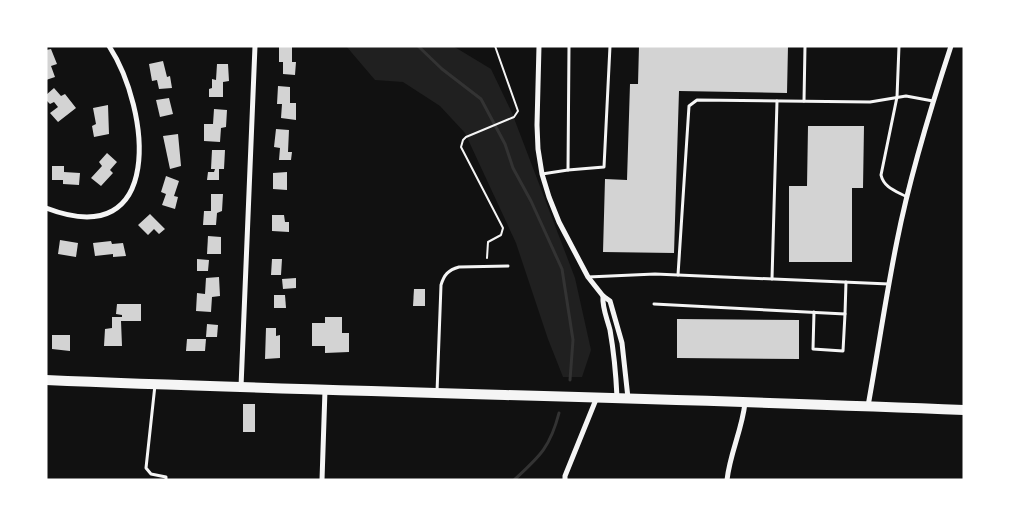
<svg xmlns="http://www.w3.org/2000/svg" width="1010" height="526" viewBox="0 0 1010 526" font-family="'Nunito Sans',sans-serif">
  <rect width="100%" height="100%" fill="#111"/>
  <path fill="#202020" d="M346,46H453L491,69L512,113L575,278L591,350L582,377H563L548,339L516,243L465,133L440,106L403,82L375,80Z"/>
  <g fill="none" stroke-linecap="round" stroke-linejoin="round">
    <g stroke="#333" stroke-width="3">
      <path d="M418,46L442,69L481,99L505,144L513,168L531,201L562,269L573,340L570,380"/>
      <path d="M514,480C539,457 550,448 559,413"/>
    </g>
  </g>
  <g fill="#d3d3d3">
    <path d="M279,46H292V62H296L295,75L283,74V62H279Z"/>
    <path d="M639,46H788L787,93L679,91L674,253L603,252L605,179L627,180L630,84H638Z"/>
    <path d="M51,49L57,64L51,66L55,77L46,80V50Z"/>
    <path d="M163,61L167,77L170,76L172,88L159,89L157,80L152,81L149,64Z"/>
    <path d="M217,64H228L229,81L223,82V97H209V89L212,88V79L216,80Z"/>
    <path d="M278,86L290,87V103H296V120L281,118L282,104H277Z"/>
    <path d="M54,88L61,96L65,94L76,108L58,122L50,113L58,107L54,102L50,104L46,100V95Z"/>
    <path d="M169,98L173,114L160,117L156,100Z"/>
    <path d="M108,105L109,134L94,137L92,126L96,124L93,108Z"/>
    <path d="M214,109L227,110L226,127L221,128L220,142L204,141V124H213Z"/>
    <path d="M808,126H864L863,188H852V262H789V186H807Z"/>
    <path d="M276,129L289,130L288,152H292L291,160H279L280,148L274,147Z"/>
    <path d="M178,134L181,166L170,169L163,136Z"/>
    <path d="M212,150H225L224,169H219V180H207L208,172H214L215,169H211Z"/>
    <path d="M107,153L117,162L110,170L113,173L101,186L91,178L102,166L99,162Z"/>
    <path d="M52,166H64V172L80,173L79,185L63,184V180H52Z"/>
    <path d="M287,172V190L273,189V173Z"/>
    <path d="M166,176L179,181L174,196L178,197L175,209L162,205L166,194L161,192Z"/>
    <path d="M211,194H223L222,211L217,213L216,225H203L204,211H211Z"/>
    <path d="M150,214L165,229L159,234L154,229L148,235L138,225Z"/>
    <path d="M272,215H284L285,222H289V232L272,231Z"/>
    <path d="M208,236L221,237V254H207Z"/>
    <path d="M60,240L78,243L76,257L58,254Z"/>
    <path d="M111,241L112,244L123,243L126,256L113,257V254L95,256L93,243Z"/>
    <path d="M197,259L209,260L208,271H197Z"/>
    <path d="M272,259H282L281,275H271Z"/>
    <path d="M219,277L220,296L212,297L211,312L196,311L197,293L205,294L206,278Z"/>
    <path d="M296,278V288L283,289L282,279Z"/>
    <path d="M414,289H425V306H413Z"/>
    <path d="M274,295H285L286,308H274Z"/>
    <path d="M117,304H141V321H121L122,346H104L105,329L112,328V317H122V315L116,314Z"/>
    <path d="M325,317H342V333H349V352L325,353V346H312V323H325Z"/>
    <path d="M677,319L799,320V359L677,358Z"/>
    <path d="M207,324L218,325L217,337H206Z"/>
    <path d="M266,328H276V336L280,335V358L265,359Z"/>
    <path d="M52,335H70V351L52,349Z"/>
    <path d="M187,339H206L205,351H186Z"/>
    <rect x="243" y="404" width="12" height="28"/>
  </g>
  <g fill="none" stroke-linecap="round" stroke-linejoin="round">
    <path stroke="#f5f5f5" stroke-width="2" d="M487,258L488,242L501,235L503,228L461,147L463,140L466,137L514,117L518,111L495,46"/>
    <g stroke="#f5f5f5" stroke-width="3">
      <path d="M899,46L897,97L881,175C884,188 896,191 907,197"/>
      <path d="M804,101L805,46"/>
      <path d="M568,170L604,167L610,46"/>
      <path d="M542,174L568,170L569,46"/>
      <path d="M678,275L689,106L697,100L870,102L906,96L933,101"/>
      <path d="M588,277L655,274L889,284"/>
      <path d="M772,279L777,101"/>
      <path d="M654,304L845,314L846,282"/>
      <path d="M814,312L813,349L843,351L845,314"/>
      <path d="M155,385L146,468L151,474L166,477V480"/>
      <path d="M437,392L441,285C444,275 448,270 459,267L508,266"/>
    </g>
    <g stroke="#f5f5f5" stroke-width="5">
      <path d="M539,46L537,125L538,149L542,174L549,197L559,222L588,277L603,296L610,301L622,343L628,398"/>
      <path d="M46,208C166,254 150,109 109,46"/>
      <path d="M603,296C602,308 607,318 610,330C614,353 616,375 617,397"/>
      <path d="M241,387L255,46"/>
      <path d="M868,406C878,351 886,295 897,241C910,175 930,110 951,46"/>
      <path d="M322,480L325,390"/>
      <path d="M565,480V476L597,397"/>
      <path d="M727,480C730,453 742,430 745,403"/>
    </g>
    <path stroke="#f5f5f5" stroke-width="10" d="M46,380C352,393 658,397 964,410"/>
  </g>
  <rect width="1010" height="526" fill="none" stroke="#ffffff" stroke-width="95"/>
</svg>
